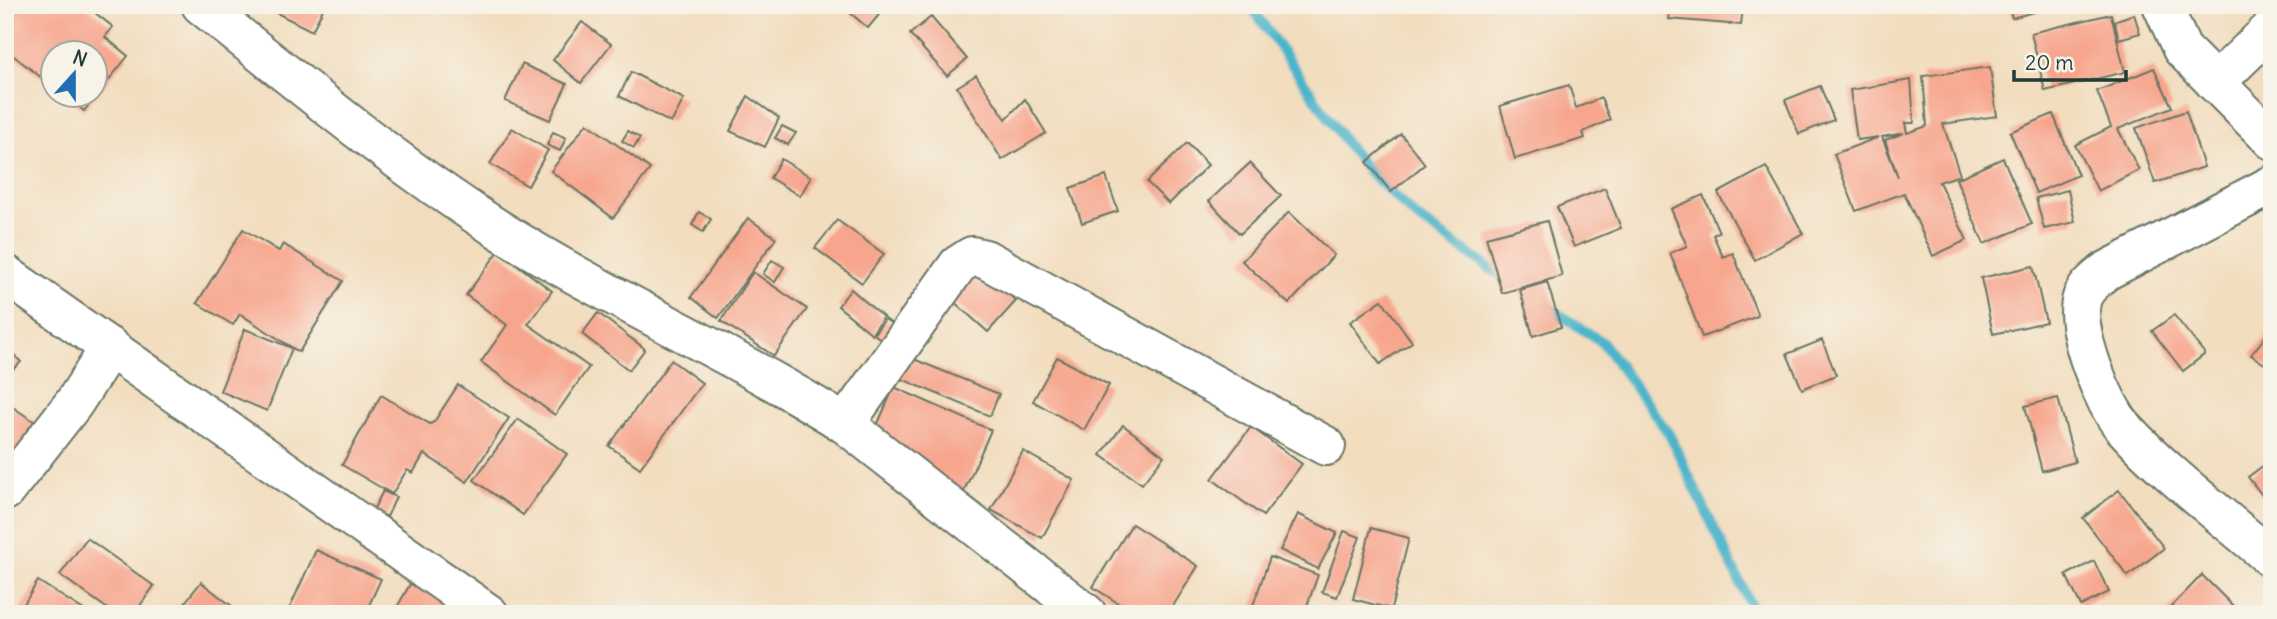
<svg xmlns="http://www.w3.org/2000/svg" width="2277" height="619" viewBox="0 0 2277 619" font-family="Delius,sans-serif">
  <rect width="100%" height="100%" fill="#f7f3e8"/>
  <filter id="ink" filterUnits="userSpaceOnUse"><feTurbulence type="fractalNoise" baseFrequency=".0143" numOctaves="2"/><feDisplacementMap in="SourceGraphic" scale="14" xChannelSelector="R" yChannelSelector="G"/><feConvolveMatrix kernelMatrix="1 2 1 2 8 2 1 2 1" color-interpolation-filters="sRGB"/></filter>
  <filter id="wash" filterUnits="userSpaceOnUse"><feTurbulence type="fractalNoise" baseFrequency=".00686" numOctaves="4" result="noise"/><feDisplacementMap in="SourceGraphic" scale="28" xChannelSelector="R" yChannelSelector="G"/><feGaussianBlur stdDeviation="1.57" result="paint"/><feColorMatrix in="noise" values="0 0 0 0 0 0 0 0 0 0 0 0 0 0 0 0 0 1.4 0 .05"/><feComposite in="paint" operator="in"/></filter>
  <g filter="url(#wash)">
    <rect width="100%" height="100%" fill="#f2ddbe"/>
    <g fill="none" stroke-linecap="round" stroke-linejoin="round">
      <g stroke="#4cb4ca" stroke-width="10">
        <path d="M1250,5L1349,147L1369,172L1416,217L1508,281"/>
        <path d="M1545,305L1602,342L1669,434L1755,614"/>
      </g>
    </g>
    <g id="blocks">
      <g fill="#f7a68d" fill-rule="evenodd">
        <path d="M15,5H85L113,27L105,37L128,56L84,111L63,94H94V52H52V86L5,49V18Z"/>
        <path d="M261,5H325L312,31Z"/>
        <path d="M841,5H887L868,28Z"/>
        <path d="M1671,5H1743L1741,25L1669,19Z"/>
        <path d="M2008,5H2056V6L2012,18Z"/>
        <path d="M2111,14L2125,72L2045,91L2031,33Z"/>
        <path d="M2134,14L2140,33L2119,39L2114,21Z"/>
        <path d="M931,17L967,59L947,76L910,34Z"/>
        <path d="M582,22L611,44L581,83L553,60Z"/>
        <path d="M522,64L567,84L550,120L505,101Z"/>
        <path d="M1990,67L1997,116L1943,124L1960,175L1939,182L1967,240L1933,256L1904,193L1856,211L1834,154L1879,137L1857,140L1850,90L1911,80L1914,123H1905L1907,133L1927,126L1923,76ZM1904,133L1885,140L1898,177L1882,137Z"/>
        <path d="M2154,68L2172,107L2118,129L2139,170L2098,191L2075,145L2111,127L2097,91Z"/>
        <path d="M631,72L684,99L671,123L619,96Z"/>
        <path d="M976,75L1006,119L1025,99L1046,133L1002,160L957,87Z"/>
        <path d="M1569,85L1576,108L1601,98L1610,120L1583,132L1585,138L1515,159L1500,106Z"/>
        <path d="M1820,86L1834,120L1799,134L1785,100Z"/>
        <path d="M748,96L779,118L765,147L730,131Z"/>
        <path d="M2186,111L2204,167L2155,183L2136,128Z"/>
        <path d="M2053,114L2078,175L2036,193L2010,132Z"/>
        <path d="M587,123L650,169L613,218L551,171Z"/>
        <path d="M782,126L796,133L788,145L775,138Z"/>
        <path d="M512,128L548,150L528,186L490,164Z"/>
        <path d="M628,131L640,138L634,148L622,141Z"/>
        <path d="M553,132L566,138L560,151L547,145Z"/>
        <path d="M1401,134L1425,164L1391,192L1367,162Z"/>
        <path d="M1187,143L1208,165L1169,204L1147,182Z"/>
        <path d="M2003,158L2032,224L1984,244L1956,179Z"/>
        <path d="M781,159L811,177L800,196L770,178Z"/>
        <path d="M1250,163L1281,196L1240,234L1209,201Z"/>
        <path d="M1766,167L1803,233L1755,260L1718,193Z"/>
        <path d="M1106,176L1118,211L1082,223L1070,188Z"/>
        <path d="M1605,188L1621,228L1574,247L1557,207Z"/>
        <path d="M2068,190L2075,222L2044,229L2036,198Z"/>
        <path d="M1703,195L1719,232L1713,235L1723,257L1733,253L1758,316L1702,337L1670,253L1687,246L1671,209Z"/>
        <path d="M699,212L711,219L703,232L692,225Z"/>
        <path d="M1289,212L1334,255L1289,304L1242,261Z"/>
        <path d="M748,218L776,238L718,318L691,297Z"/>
        <path d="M837,220L884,254L862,283L815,248Z"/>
        <path d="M1547,221L1562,276L1502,293L1486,237Z"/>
        <path d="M243,229L279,251L283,244L343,281L299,352L240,314L233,325L197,303Z"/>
        <path d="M499,251L552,291L528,324L589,367L555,415L481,362L507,325L466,295Z"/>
        <path d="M772,260L784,267L775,282L763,274Z"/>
        <path d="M972,261L1016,301L988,332L943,292Z"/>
        <path d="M2033,266L2046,322L1993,334L1981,278Z"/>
        <path d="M753,272L807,309L774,356L721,321Z"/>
        <path d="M1547,282L1561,327L1533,336L1520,290Z"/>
        <path d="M851,289L883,317L872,334L838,306Z"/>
        <path d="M1382,300L1412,342L1380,364L1350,322Z"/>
        <path d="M598,313L645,349L629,370L582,334Z"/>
        <path d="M2174,315L2205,354L2183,371L2152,331Z"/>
        <path d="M885,319L896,327L885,342L874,334Z"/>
        <path d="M2272,328V369L2251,355Z"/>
        <path d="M245,329L292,348L267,411L220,391Z"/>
        <path d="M1822,340L1836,375L1802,389L1787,354Z"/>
        <path d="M5,346L21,362L5,377Z"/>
        <path d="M894,351L999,394L990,416L885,372Z"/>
        <path d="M1057,357L1109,385L1084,430L1033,401Z"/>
        <path d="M671,360L702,383L640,468L609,446Z"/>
        <path d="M458,385L509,418L467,482L424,454L413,473L407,470L392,494L342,465L381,395L430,424L434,422Z"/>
        <path d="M894,387L991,430L961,498L864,455Z"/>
        <path d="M2058,398L2075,462L2042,471L2025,406Z"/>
        <path d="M5,402L56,436L5,474Z"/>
        <path d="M518,419L567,454L523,515L474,480Z"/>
        <path d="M1123,425L1164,456L1142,484L1101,455Z"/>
        <path d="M1251,427L1302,464L1263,516L1212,479Z"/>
        <path d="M1023,451L1074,480L1042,538L991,510Z"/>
        <path d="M2272,459V508L2248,477Z"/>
        <path d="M2119,490L2164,548L2128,576L2083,518Z"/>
        <path d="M383,491L396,497L387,517L373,510Z"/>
        <path d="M1298,514L1337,533L1318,569L1280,550Z"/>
        <path d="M1132,524L1198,566L1168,614H1135L1093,587Z"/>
        <path d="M1371,528L1409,538L1391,609L1353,599Z"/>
        <path d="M1344,531L1360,537L1337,597L1322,592Z"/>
        <path d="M87,538L154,586L134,614H115L60,575Z"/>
        <path d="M316,550L381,579L365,614H287Z"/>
        <path d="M1270,557L1318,575L1304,614H1250Z"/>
        <path d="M2094,561L2109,592L2081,606L2066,575Z"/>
        <path d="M2202,575L2241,614H2164Z"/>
        <path d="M38,581L90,614H18Z"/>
        <path d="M412,581L464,614H393Z"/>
        <path d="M201,582L242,614H176Z"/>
      </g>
    </g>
  </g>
  <g filter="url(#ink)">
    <use href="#blocks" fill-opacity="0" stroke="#697564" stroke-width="2"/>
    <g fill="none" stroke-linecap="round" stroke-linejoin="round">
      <g stroke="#697564" stroke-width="42">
        <g id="minor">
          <path d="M201,5C298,83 393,162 498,229C610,300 733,353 845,424L1087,614"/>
          <path d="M2162,5L2182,49L2272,140"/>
          <path d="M2215,83L2272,28"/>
          <path d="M2272,185L2106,271C2097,279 2086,286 2082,298C2072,328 2104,406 2124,428C2168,476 2223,516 2272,559"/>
          <path d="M5,274L489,614"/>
          <path d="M845,424L958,265L972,256L985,259L1326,446"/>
          <path d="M5,491L74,403L110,347"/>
        </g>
      </g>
      <use href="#minor" stroke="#fff" stroke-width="38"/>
    </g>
  </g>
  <rect width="2277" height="619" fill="none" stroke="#f7f3e8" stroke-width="28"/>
  <g transform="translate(74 74) rotate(21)"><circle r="33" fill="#f7f3e8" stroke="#a1aaa0" stroke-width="2"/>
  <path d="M0-5L12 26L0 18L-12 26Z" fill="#1f6fb2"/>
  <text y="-10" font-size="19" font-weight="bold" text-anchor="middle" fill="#1f3d34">N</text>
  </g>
  <path d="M2014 70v10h112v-10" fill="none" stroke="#1f3d34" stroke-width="3.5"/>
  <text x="2025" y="70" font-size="21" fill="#1f3d34" stroke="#f7f3e8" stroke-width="5" paint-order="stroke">20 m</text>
</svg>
